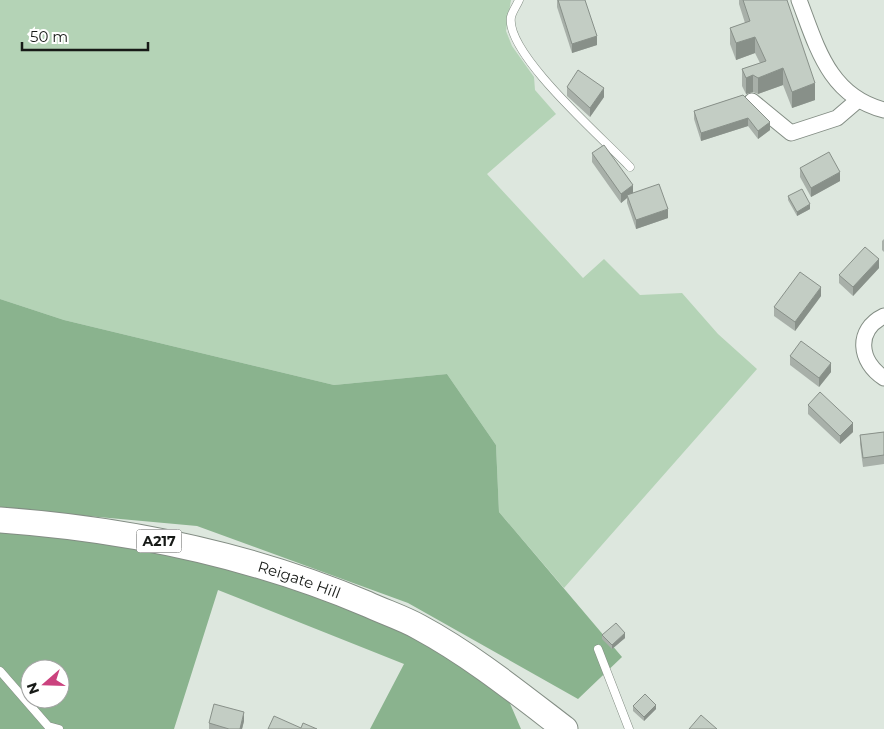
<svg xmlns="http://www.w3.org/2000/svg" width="884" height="729" viewBox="0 0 884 729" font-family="Montserrat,sans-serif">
  <rect width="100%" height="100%" fill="#dde7de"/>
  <path fill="#b4d3b6" d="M0,0H511L506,31L512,46L534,77L535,90L556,114L487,174L583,278L604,259L640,295L682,293L718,334L757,369L564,588L499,512L496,445L447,374L334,385L64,320L0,299Z"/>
  <g fill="#8ab38e" fill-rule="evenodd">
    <path d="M0,299L64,320L334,385L447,374L496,445L499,512L622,657L578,699L408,603L197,526L0,508Z"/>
    <path d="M0,520L315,582L499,678L521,729H370L404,664L218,590L174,729H0ZM30,669H60V699H30Z"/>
  </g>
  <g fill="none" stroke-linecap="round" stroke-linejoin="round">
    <g stroke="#838d84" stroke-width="9">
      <g id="service">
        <path d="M519,0C517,5 512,12 511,17C505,54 605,140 630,167"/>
        <path d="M598,649L629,729"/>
        <path d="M0,671L48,726L59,729"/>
      </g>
    </g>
    <g stroke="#838d84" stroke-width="17">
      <g id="minor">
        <path d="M799,0C817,47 829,96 884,110"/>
        <path d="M752,101L791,133L837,118L858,100"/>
        <path d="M884,316C855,330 859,362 884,378"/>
      </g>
    </g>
    <g stroke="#838d84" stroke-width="27">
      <g id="primary">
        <path id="s1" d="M0,520C126,529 251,555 367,604C384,612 403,618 419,627C471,655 518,693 565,729"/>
      </g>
    </g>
    <use href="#service" stroke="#fff" stroke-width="8"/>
    <use href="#minor" stroke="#fff" stroke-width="15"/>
    <use href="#primary" stroke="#fff" stroke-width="25"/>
  </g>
  <g fill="#a8b0a9">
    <path d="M557,0H585L597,45L572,53L557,7Z"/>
    <path d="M739,0H787L815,100L792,108L783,85L758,94L753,92L746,94L742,86V69L760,63L755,53L736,60L730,44V28L745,23L739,4Z"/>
    <path d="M567,87L604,97L590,117L567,96Z"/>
    <path d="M743,95L770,130L758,139L748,126L701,141L694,119V111Z"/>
    <path d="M592,153L633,193L668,218L636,229L627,203V198L621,203L592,162Z"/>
    <path d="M800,168L840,181L811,197L800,177Z"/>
    <path d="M788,196L810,209L797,216L788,200Z"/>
    <path d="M884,239V252L882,250V241Z"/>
    <path d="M879,268L853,296L839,283V275Z"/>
    <path d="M821,296L795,331L774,316V307Z"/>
    <path d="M790,356L831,372L819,387L790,365Z"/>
    <path d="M808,405L853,432L840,444L808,414Z"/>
    <path d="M884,432V464L863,467L860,444V435Z"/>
    <path d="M602,635L625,638L612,649L602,639Z"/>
    <path d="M633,706L656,709L644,721L633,711Z"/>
    <path d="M244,721L242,729H209V723Z"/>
  </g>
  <g fill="#889089">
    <path d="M597,36V45L572,53V44Z"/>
    <path d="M755,37V53L736,60V43Z"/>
    <path d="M783,68V85L758,94V78Z"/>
    <path d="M753,75V92L746,94V78Z"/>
    <path d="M815,83V100L792,108V92Z"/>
    <path d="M604,88V97L590,117V108Z"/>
    <path d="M748,118V126L701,141V133Z"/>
    <path d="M770,122V130L758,139V131Z"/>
    <path d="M840,172V181L811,197V188Z"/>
    <path d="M633,185V194L627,195V198L621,203V194Z"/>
    <path d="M810,204V209L797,216V212Z"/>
    <path d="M668,209V218L636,229V220Z"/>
    <path d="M879,259V268L853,296V287Z"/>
    <path d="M821,287V296L795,331V322Z"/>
    <path d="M831,363V372L819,387V378Z"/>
    <path d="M853,423V432L840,444V436Z"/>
    <path d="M625,633V638L612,649V645Z"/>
    <path d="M656,705V709L644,721V717Z"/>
    <path d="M244,712V721L242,729H240Z"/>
  </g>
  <g fill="#c3cdc4" stroke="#889089">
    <path d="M558,0H585L597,36L572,44Z"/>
    <path d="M743,0H787L815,83L792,92L783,68L758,78L753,75L746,78L742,69L766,61L755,37L736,43L730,28L750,21Z"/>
    <path d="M578,70L604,88L590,108L567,87Z"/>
    <path d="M743,95L770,122L758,131L748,118L701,133L694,111Z"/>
    <path d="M604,145L633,185L621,194L592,153Z"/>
    <path d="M829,152L840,172L811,188L800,168Z"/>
    <path d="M659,184L668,209L636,220L627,195Z"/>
    <path d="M802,189L810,204L797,212L788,196Z"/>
    <path d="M865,247L879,259L853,287L839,275Z"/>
    <path d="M800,272L821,287L795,322L774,307Z"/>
    <path d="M801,341L831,363L819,378L790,356Z"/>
    <path d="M820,392L853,423L840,436L808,405Z"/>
    <path d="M884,432V455L863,458L860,435Z"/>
    <path d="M616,623L625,633L612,645L602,635Z"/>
    <path d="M645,694L656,705L644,717L633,706Z"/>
    <path d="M214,704L244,712L240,729H229L209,723Z"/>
    <path d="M701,715L717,729H689Z"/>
    <path d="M274,716L301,728L303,723L317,729H268Z"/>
  </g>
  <g text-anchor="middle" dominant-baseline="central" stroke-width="5" stroke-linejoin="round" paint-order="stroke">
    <rect fill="#fff" stroke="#5d5f5d" stroke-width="1" x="136.5" y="529.5" width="45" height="23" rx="4"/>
    <g font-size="14" font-weight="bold" fill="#171a17">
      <text x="159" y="541">A217</text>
    </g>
    <g font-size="15" fill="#171a17" stroke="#fff">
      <text stroke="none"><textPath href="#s1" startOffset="306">Reigate Hill</textPath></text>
    </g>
  </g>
  <g transform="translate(45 684) rotate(250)"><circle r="24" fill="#ffffff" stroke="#a2a3a2"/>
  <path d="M0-4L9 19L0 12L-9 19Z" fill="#cb427e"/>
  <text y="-8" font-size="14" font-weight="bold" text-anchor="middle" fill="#171a17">N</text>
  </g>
  <path d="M22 42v8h126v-8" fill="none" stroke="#171a17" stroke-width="2.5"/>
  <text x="30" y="42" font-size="15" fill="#171a17" stroke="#ffffff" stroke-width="4" paint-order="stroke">50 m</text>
</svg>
